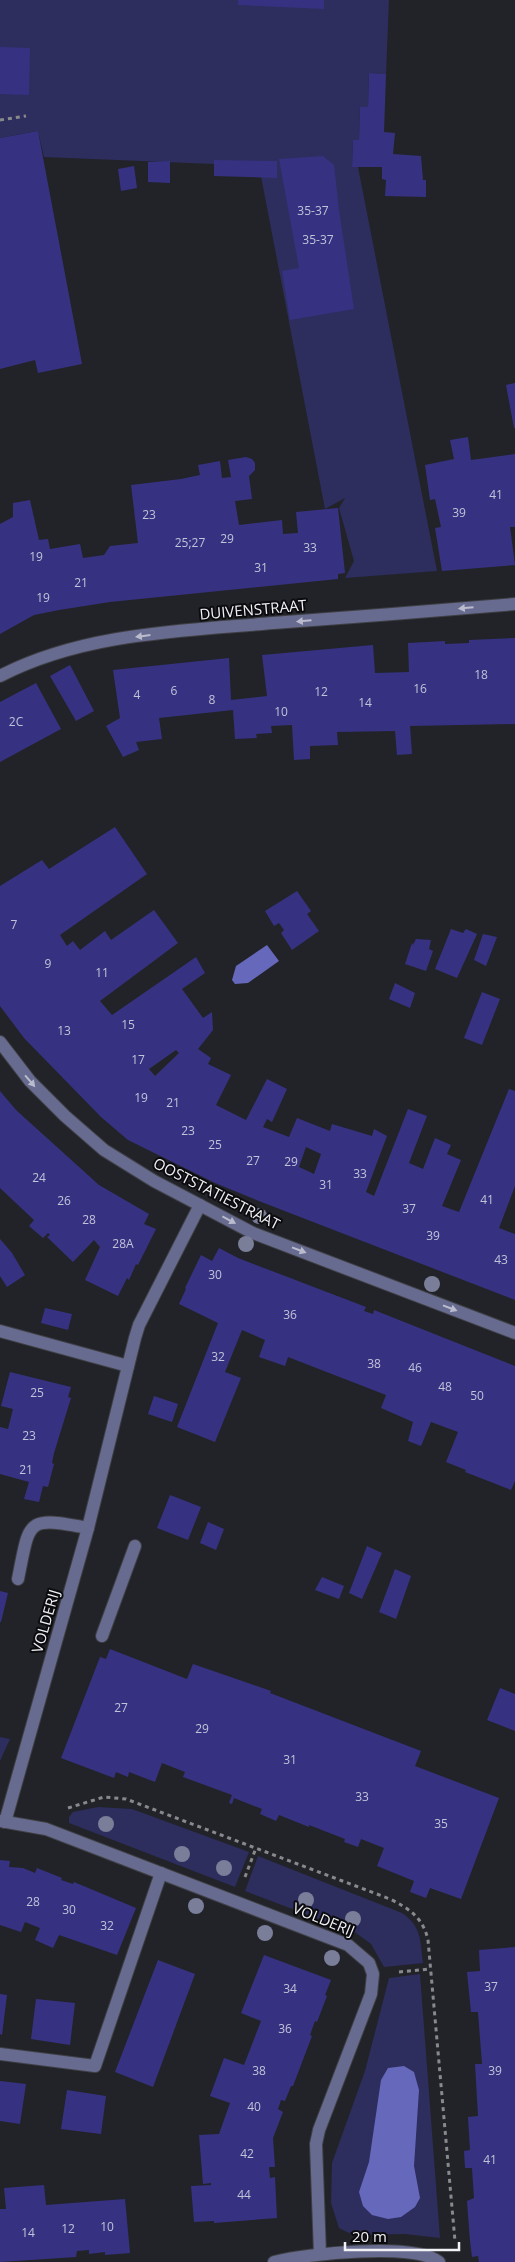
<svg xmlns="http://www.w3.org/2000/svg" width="515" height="2262" viewBox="0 0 515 2262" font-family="'Open Sans',sans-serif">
  <rect width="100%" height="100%" fill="#222328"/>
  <g fill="#2d2d5e">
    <path d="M0,0H389L386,74L369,73L368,107H360L359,140H353L352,166L358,167L437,571L345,578L354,561L339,508L345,498L325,509L259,166L44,157L38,131L0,138Z"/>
    <path d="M0,1737L10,1739L0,1761Z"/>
    <path d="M98,1807L132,1809L249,1852L235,1887L69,1823V1817L73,1812Z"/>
    <path d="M258,1856L402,1913C422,1927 420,1940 423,1963L384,1967L371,1944L356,1933L245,1891Z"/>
    <path d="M420,1974L440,2238L405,2234L353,2235L339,2228L331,2203L332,2163L365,2071L389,1978Z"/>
  </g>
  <g fill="#6668bc">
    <path d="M267,945L279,961L248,983L235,984L232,980L236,966Z"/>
    <path d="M404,2066L414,2072L419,2090L414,2166L420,2198L415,2207L401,2217L388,2219L372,2215L363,2206L359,2192L369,2162L381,2080L388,2068Z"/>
  </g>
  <g fill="#363281" fill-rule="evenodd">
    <path d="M238,0H324V9L238,5Z"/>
    <path d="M0,47L30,48L29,95L0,94Z"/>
    <path d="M369,73L386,74L384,132L395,133L393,154L421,156L423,180H426V197L385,196L386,180L382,179V167H352L353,140H359L360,107H368Z"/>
    <path d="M38,131L82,364L38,373L35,360L0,369V138Z"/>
    <path d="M323,156L334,165L339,210L354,309L290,320L282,271L299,268L279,159Z"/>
    <path d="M214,160L277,161V178L214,176Z"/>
    <path d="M170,161V183L148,182V162Z"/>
    <path d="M134,166L137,188L121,191L118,169Z"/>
    <path d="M515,383V428H514L506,385Z"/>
    <path d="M468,437L471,460L515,454V527H510L515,565L442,571L435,528L441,527L435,499L430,500L425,465L454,459L450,440Z"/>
    <path d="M246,457L252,459L255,463V470L249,476L252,499L235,501L239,525L282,520L283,534L298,533L296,512L338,508L345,573L338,574V579L110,602L59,610L34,615L0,634V524L13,517V503L30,500L39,540L48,539L50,549L80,544L83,558L104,555L110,546L138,543L131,485L181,479L200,475L198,465L220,461L222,478L231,477L228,460Z"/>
    <path d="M515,638V724L410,726L412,754L397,755L395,731L337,732L338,745L310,746V759L294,760L292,725L271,726L272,733L256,734L257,738L235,739L233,710L159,718L162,739L136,742L139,750L123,757L106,726L120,718L113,670L229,658L231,700L267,696L262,655L373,645L375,673L409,672L408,643L445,641V644L469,643V640Z"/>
    <path d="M70,665L94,711L76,721L50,676Z"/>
    <path d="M36,683L61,729L0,762V702Z"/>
    <path d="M115,827L147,874L60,935L67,946L73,941L80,950L105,931L111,940L154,910L178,943L100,1001L112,1015L196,957L205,973L182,989L203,1018L212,1012L213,1030L198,1049L211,1058L208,1064L231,1075L216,1105L246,1120L267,1079L287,1089L272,1122L267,1119L263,1127L289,1137L297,1118L330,1131L332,1124L372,1136L374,1129L387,1136L366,1192L374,1196L408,1109L427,1116L409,1163L423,1169L435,1138L451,1145L447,1154L461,1160L442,1206L459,1212L509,1089L515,1091V1186L499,1228L515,1234V1300L264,1203L215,1183L128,1140L101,1117L24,1038L0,1006V886L42,860L49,869ZM176,1050L179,1053L155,1076L149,1069ZM306,1147L321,1154L314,1174L299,1167Z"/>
    <path d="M297,891L311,911L307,914L319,931L292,950L281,933L284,930L279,923L274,926L265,911Z"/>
    <path d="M451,929L463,933L466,929L477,934L457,978L435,969Z"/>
    <path d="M483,934L497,937L486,966L474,960Z"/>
    <path d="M416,939L431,940L429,949L433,951L426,971L405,964L412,943L413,945Z"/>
    <path d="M395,983L415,993L410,1008L389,999Z"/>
    <path d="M482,992L500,999L482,1045L464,1038Z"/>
    <path d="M0,1091L16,1110L99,1185L149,1214L144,1224L156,1229L138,1265L136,1264L129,1280L127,1278L118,1296L85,1280L100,1247L94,1240L73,1262L47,1237L50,1235L48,1233L43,1238L29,1226L34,1220L0,1188Z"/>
    <path d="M0,1239L12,1253L25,1275L7,1287L0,1276Z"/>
    <path d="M219,1248L238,1258L366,1307L364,1311L373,1314L374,1310L515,1366V1481L511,1490L465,1472L466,1470L446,1462L458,1432L431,1422L421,1446L408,1441L413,1422L381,1408L386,1395L288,1357L285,1366L259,1357L265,1340L242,1330L225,1372L241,1378L215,1442L177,1427L218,1323L179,1304L186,1289L185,1288L201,1255L212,1261Z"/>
    <path d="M45,1308L72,1314L68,1330L41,1323Z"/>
    <path d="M10,1372L71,1387L68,1397L71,1398L54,1453L52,1463L54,1464L48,1487L43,1486L39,1502L24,1499L29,1482L0,1474V1427L8,1429L13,1409L1,1406Z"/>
    <path d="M154,1396L178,1404L172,1422L148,1414Z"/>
    <path d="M170,1495L201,1507L188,1540L157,1528Z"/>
    <path d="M208,1522L224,1529L216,1550L200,1543Z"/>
    <path d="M367,1546L382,1553L362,1599L349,1593Z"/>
    <path d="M395,1569L411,1576L396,1619L379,1612Z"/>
    <path d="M322,1577L344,1586L339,1599L315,1590Z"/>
    <path d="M0,1591L8,1593L1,1622H0Z"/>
    <path d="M110,1649L187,1679L193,1664L271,1691L270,1693L421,1751L415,1766L499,1798L461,1899L430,1888L426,1898L410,1892L414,1881L377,1866L384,1848L361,1839L358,1847L344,1842L345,1839L309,1825V1827L279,1815L276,1821L260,1814L262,1809L234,1798L232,1804L229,1803L232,1795L183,1777L185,1772L162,1763L155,1782L129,1772L128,1777L116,1772L114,1778L61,1758L100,1657L106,1659Z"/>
    <path d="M500,1688L515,1694V1731L487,1720Z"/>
    <path d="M0,1860L10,1861L9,1867L23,1868L35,1873L37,1868L62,1878L61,1880L73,1884L74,1882L136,1908L117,1955L59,1935L53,1948L35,1940L40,1928L25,1922L21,1932L0,1925Z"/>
    <path d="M515,1947V2262H479L478,2256L472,2257L470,2241L467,2201L474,2198L472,2168H465L464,2151L470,2150L468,2117L478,2116L475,2064H482L478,2012H471L467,1972L480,1971L479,1950Z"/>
    <path d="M264,1955L331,1980L325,1995L327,1996L317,2022L315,2021L310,2035L312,2036L293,2086H291L285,2101L281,2100L278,2109L283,2112L273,2138L275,2167H269L270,2178L275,2177L277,2218L214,2223V2221L194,2222L191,2186L211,2185V2183L203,2184L199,2135L219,2134L230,2103L210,2096L224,2058L244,2065L261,2021L241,2013Z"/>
    <path d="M158,1960L195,1974L153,2087L115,2072Z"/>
    <path d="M0,1994L7,1995L2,2035L0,2034Z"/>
    <path d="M36,1999L75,2003L70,2045L31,2039Z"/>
    <path d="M0,2081L26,2084L20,2124L0,2121Z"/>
    <path d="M67,2090L106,2096L101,2134L61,2129Z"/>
    <path d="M44,2185L46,2205L125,2199L130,2253L105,2255V2252L89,2254V2250L77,2251L76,2257L0,2262V2209H6L4,2188Z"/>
  </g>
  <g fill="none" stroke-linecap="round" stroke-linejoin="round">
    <g stroke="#3f4045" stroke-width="14">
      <g id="minor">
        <path d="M0,676C83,633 181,631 273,623C354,617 434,611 515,604"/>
        <path d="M0,1042L30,1081L65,1116L104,1150L154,1181L253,1233L515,1333"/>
        <path d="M0,1331L128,1366"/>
        <path d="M18,1579C30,1520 25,1516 88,1528"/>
        <path d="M102,1636L135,1546"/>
        <path d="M0,1821L46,1829L348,1945L369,1963L373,1974L371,1994L319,2130L316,2144L320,2254"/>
        <path d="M5,1822L88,1528L135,1338L139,1325L200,1205"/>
        <path d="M0,2054L95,2066L161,1873"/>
        <path d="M274,2262C307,2254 413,2242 439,2262"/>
      </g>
    </g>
    <g stroke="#88898d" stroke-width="3" stroke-dasharray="4 4" stroke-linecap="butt">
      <path d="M0,120L26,116"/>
      <path d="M68,1808L104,1797L126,1799L390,1899C410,1909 423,1918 428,1940L455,2241"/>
      <path d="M245,1877L256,1848"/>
      <path d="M399,1972L430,1969"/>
    </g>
    <use href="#minor" stroke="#686b90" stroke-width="12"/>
  </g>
  <g fill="#7b7e99">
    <circle cx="259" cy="1216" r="8"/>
    <circle cx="246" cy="1244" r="8"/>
    <circle cx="432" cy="1284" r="8"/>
    <circle cx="106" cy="1824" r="8"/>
    <circle cx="182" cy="1854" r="8"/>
    <circle cx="224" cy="1868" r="8"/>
    <circle cx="306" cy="1900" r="8"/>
    <circle cx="196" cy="1906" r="8"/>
    <circle cx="353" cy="1919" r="8"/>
    <circle cx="265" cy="1933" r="8"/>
    <circle cx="332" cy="1958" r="8"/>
  </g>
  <defs><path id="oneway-solid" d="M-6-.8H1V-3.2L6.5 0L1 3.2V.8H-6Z" transform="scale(1.25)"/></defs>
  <g fill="#babccd">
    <use href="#oneway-solid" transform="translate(466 608) rotate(175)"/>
    <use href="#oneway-solid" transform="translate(304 621) rotate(175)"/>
    <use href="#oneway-solid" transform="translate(143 636) rotate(173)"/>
    <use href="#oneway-solid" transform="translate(30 1081) rotate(49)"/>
    <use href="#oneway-solid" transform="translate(229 1220) rotate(28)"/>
    <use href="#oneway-solid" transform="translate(299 1250) rotate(21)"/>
    <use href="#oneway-solid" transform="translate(450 1308) rotate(21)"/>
  </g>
  <g text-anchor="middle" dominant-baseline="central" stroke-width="4" stroke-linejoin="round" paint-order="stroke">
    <g font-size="12" fill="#c2c2d9">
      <text x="313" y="210">35-37</text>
      <text x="318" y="239">35-37</text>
      <text x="496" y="494">41</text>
      <text x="459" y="512">39</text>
      <text x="149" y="514">23</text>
      <text x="227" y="538">29</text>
      <text x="190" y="542">25;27</text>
      <text x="310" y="547">33</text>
      <text x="36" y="556">19</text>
      <text x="261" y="567">31</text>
      <text x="81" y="582">21</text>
      <text x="43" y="597">19</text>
      <text x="481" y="674">18</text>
      <text x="420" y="688">16</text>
      <text x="174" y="690">6</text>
      <text x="321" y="691">12</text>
      <text x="137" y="694">4</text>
      <text x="212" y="699">8</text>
      <text x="365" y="702">14</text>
      <text x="281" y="711">10</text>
      <text x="16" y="721">2C</text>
      <text x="14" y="924">7</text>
      <text x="48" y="963">9</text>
      <text x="102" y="972">11</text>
      <text x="128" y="1024">15</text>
      <text x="64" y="1030">13</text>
      <text x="138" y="1059">17</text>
      <text x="141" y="1097">19</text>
      <text x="173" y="1102">21</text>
      <text x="188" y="1130">23</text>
      <text x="215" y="1144">25</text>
      <text x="253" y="1160">27</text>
      <text x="291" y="1161">29</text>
      <text x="360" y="1173">33</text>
      <text x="39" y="1177">24</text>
      <text x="326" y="1184">31</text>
      <text x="487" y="1199">41</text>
      <text x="64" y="1200">26</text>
      <text x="409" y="1208">37</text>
      <text x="89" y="1219">28</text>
      <text x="433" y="1235">39</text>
      <text x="123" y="1243">28A</text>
      <text x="501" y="1259">43</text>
      <text x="215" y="1274">30</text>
      <text x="290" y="1314">36</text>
      <text x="218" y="1356">32</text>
      <text x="374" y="1363">38</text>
      <text x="415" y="1367">46</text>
      <text x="445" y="1386">48</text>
      <text x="37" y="1392">25</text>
      <text x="477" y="1395">50</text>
      <text x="29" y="1435">23</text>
      <text x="26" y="1469">21</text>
      <text x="121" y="1707">27</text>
      <text x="202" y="1728">29</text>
      <text x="290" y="1759">31</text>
      <text x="362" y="1796">33</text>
      <text x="441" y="1823">35</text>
      <text x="33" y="1901">28</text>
      <text x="69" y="1909">30</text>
      <text x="107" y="1925">32</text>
      <text x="491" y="1986">37</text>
      <text x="290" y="1988">34</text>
      <text x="285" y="2028">36</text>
      <text x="259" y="2070">38</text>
      <text x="495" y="2070">39</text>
      <text x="254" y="2106">40</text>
      <text x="247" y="2153">42</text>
      <text x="490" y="2159">41</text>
      <text x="244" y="2194">44</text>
      <text x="107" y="2226">10</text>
      <text x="68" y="2228">12</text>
      <text x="28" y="2232">14</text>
    </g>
    <g font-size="15" fill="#f1f2f6" stroke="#0c0c0f">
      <text transform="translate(253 609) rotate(-5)">DUIVENSTRAAT</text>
      <text transform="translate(217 1193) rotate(27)">OOSTSTATIESTRAAT</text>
      <text transform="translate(45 1621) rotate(-74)">VOLDERIJ</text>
      <text transform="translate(324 1919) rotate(22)">VOLDERIJ</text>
    </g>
  </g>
  <path d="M345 2242v8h114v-8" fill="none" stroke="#f1f2f6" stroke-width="2.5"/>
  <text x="352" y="2242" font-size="15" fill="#f1f2f6" stroke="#0c0c0f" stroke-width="4" paint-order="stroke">20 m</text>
</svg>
